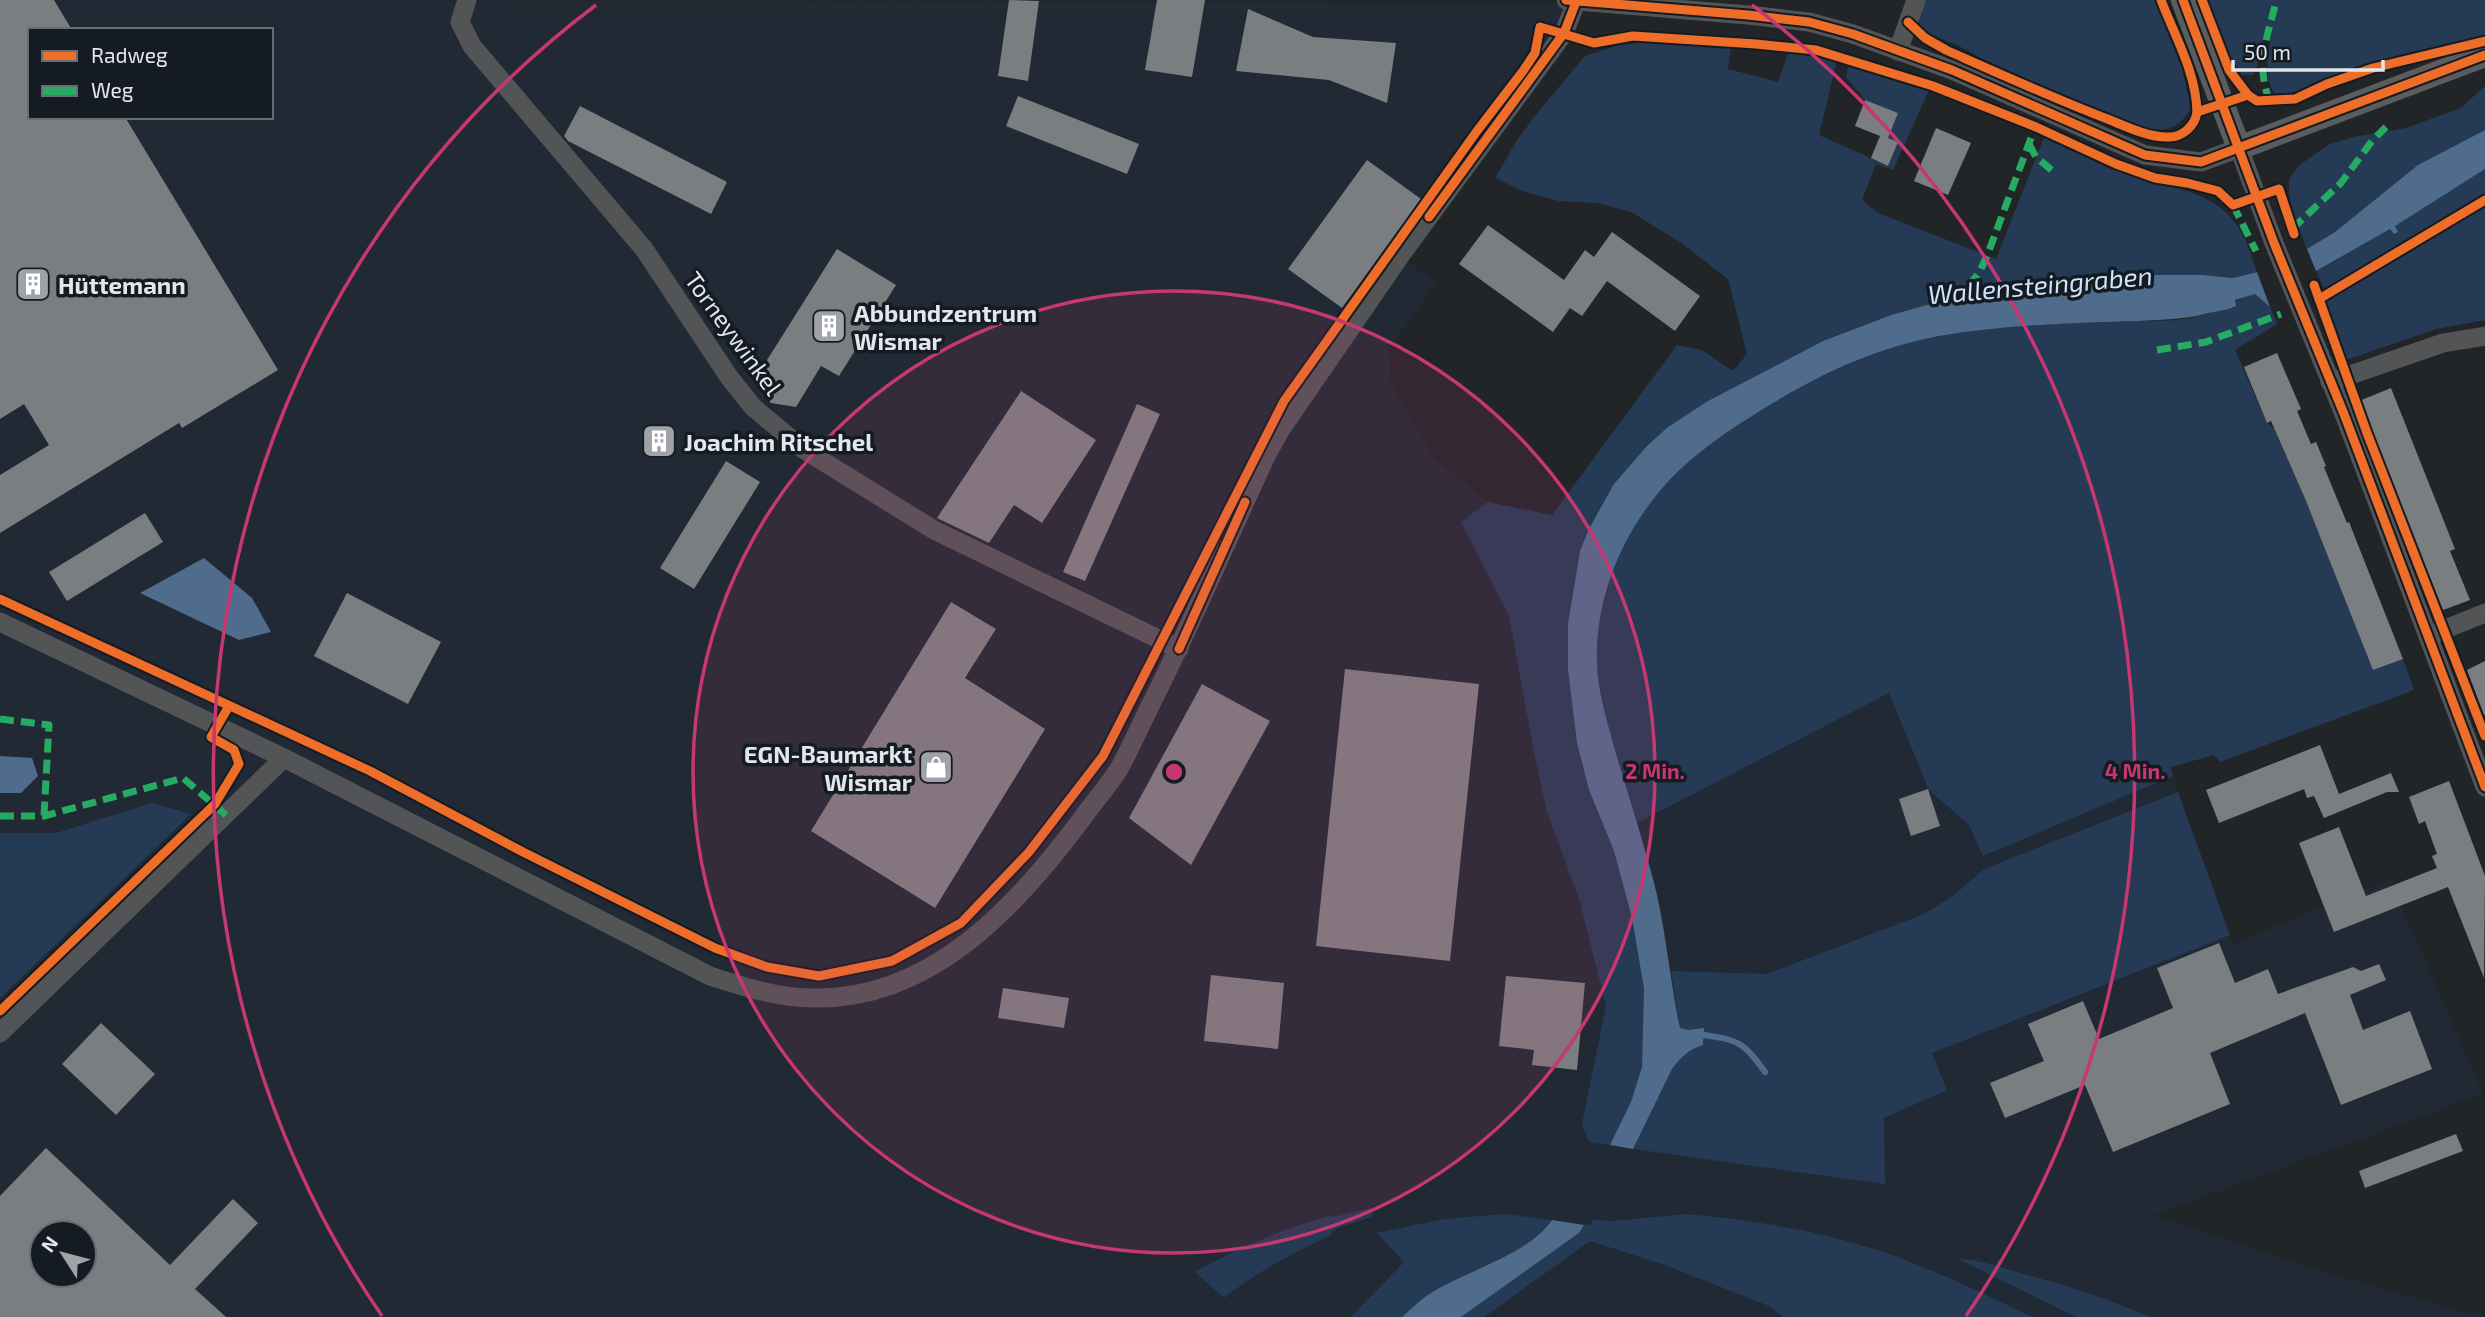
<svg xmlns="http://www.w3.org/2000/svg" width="2485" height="1317" viewBox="0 0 2485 1317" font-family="'Exo 2',sans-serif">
  <rect width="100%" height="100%" fill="#222528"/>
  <path fill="#202934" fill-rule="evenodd" d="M0,0L1576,2L1400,256L1437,283L1389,348L1391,382L1433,457L1488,502L1552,516L1677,345L1702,350L1759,391L2148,696L2178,792L2233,944L2390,879L2483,1094L2154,1215L2314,1269L2468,1313L2485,1315V1317H0ZM30,30H271V117H30ZM42,1233H84V1275H42Z"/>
  <g fill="#253b55">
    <path d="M1923,0H2156L2182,68L2191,108C2175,137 2152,132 2126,122L2008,73L1959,46L1927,33L1915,20Z"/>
    <path d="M2207,0H2485V37L2376,63L2306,90L2276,95C2262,79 2269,50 2272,31L2266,28L2257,66L2253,75H2242L2228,52Z"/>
    <path d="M1655,41L1731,47L1728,69L1778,82L1789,51L1837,60L1819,135L1888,166L1898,142L1888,138L1898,113L1865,100L1846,77L1849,63L1929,90L1893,170L1876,164L1862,200L1878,213L1996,259L2045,135C2069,146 2093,161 2118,171C2167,191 2221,185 2246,241C2250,251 2253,262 2257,272L2233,278L2204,275H2104L2043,279L1984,289L1891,315L1823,341L1708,401L1668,427L1580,551L1568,623V670L1577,743L1589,790L1614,851L1632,919L1644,989L1642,1067L1631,1103L1610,1145L1589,1142L1582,1124L1606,1006L1579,899L1547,812L1534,753L1509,616L1461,522L1488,502L1552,515L1677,345L1702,350L1733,371L1747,354L1728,279L1680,242L1631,212L1598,203L1559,201L1525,192L1495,178L1516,142L1534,117L1585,56L1619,45Z"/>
    <path d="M2485,86V130L2418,165L2335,232L2307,249L2292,211L2289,193V180L2298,166L2328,145L2353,137L2406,128L2461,108Z"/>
    <path d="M2485,169V196L2325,291L2316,271L2390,229L2394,234V226Z"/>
    <path d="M2485,203V320L2436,329L2346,360L2324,300Z"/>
    <path d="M2255,294L2270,307L2277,324L2235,350L2267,423L2275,430L2320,534L2373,670L2403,659L2414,690L2220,762L2214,755L2171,767L2173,776L1983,856L1969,825L1929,790L1889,693L1637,823C1619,764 1592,700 1597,638C1604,565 1645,494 1703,450C1724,434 1747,420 1769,406C1822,373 1876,348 1939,336C1996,326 2054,324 2112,321C2139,320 2170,323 2196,317C2216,312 2235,299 2255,294Z"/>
    <path d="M2178,792L2230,935L1932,1053L1947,1090L1884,1118L1885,1184L1633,1149L1672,1069L1680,1057L1693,1048L1688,1030L1680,1028L1671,971L1767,974L1924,914L1953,896L1984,869Z"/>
    <path d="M152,803L191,814L0,998V833H56Z"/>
    <path d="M1371,1208L1373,1216L1333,1230L1331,1235C1293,1253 1257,1272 1224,1298L1195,1272C1239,1247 1284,1228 1332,1215L1333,1217Z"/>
    <path d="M1505,1214L1552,1220C1530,1253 1470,1270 1436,1290C1423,1297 1413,1307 1402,1317H1351L1404,1262L1377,1233L1444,1219Z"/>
    <path d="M1685,1214C1742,1219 1798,1227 1854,1243C1915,1260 1974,1289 2032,1317H1783L1769,1306L1665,1265L1590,1241L1484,1317H1461L1579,1233L1584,1225L1592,1224V1220L1613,1221Z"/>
    <path d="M1958,1259C1982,1260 2004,1268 2027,1275C2069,1286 2110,1300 2150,1317H2076Z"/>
  </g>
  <g fill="#506c8d">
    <path d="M2485,130V169L2395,226L2398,232L2394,234L2390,229L2316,271L2307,249L2335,232L2418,165Z"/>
    <path d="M2257,272L2270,307L2255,294L2235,300L2236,306C2223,312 2211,311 2197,316C2165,321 2132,321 2100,322C2046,324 1992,327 1939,336C1875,348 1820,374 1765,408C1744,421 1722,435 1703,450C1638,499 1594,582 1597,664C1598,694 1608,724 1616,754C1628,794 1641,834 1652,875C1666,926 1669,977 1680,1028L1688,1030L1704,1028L1703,1045C1689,1049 1681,1057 1672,1069L1633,1149L1610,1145L1631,1102L1642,1067L1644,989L1632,918L1614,851L1589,790L1577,743L1568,670V623L1580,551L1589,529L1614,484L1647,446L1668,427L1708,401L1823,341L1891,315L1984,289L2043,279L2104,275H2204L2233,278Z"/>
    <path d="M204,558L252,598L271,632L239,640L140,593Z"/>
    <path d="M0,756L32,758L38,776L21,793H0Z"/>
    <path d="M1552,1220L1584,1225L1579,1233L1461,1317H1402C1413,1307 1423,1297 1436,1290C1470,1270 1530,1253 1552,1220Z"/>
  </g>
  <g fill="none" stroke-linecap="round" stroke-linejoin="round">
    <path stroke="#506c8d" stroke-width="6" d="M1704,1035C1738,1040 1744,1042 1765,1072"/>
  </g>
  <g fill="#7b7e81" fill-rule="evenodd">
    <path d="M0,0H54L72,30H30V117H125L278,370L182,428L179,423L0,533V475L49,445L24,404L0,419Z"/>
    <path d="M1009,0L1039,1L1028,81L998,76Z"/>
    <path d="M1157,0H1205L1192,77L1145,70Z"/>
    <path d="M1248,9L1313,37L1396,43L1387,103L1329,80L1236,71Z"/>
    <path d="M1018,96L1139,144L1127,174L1006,126Z"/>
    <path d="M1865,100L1898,113L1888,138L1898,142L1888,166L1871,158L1880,136L1855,126Z"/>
    <path d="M580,106L727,182L711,214L568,141L564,136Z"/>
    <path d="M1936,128L1971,143L1948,195L1914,181Z"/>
    <path d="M1367,160L1421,199L1342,308L1288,269Z"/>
    <path d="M1488,225L1564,280L1585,250L1594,257L1612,232L1700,296L1675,331L1607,281L1582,316L1570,308L1553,332L1459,264Z"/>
    <path d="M837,249L896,285L839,376L821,366L796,407L771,403L755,379Z"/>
    <path d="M2277,353L2301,409L2297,411L2311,444L2316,442L2326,466L2324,467L2347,523L2349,522L2403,659L2373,670L2306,501L2271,421L2267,423L2244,367Z"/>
    <path d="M2391,388L2455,549L2450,551L2470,600L2443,610L2359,401Z"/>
    <path d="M1021,391L1096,440L1042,523L1014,505L989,543L937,518Z"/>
    <path d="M1137,404L1160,414L1085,581L1063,572Z"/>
    <path d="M652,426L676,442L666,457L642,440Z"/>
    <path d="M726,461L760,482L694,589L660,568Z"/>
    <path d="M145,513L163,542L67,601L49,572Z"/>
    <path d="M347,593L441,642L408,704L314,656Z"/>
    <path d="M951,602L996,629L965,678L1045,729L935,908L811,831Z"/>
    <path d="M2485,661V715H2484L2467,670Z"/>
    <path d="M1345,669L1479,684L1450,961L1316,946Z"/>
    <path d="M1202,684L1270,721L1191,865L1129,818Z"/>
    <path d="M2320,745L2339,794L2391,773L2399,792H2387L2324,818L2314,796L2307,798L2304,789L2219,823L2206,790Z"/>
    <path d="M2449,781L2485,876L2484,978L2448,887L2334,932L2299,843L2339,827L2366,896L2437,868L2432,856L2437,854L2425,821L2419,824L2409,797Z"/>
    <path d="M1928,789L1940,826L1911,836L1899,799Z"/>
    <path d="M2219,943L2235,983L2268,969L2278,994L2353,967L2361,971L2379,964L2386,980L2350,995L2363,1030L2410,1011L2432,1069L2341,1105L2305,1013L2210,1053L2230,1104L2113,1152L2085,1085L2005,1118L1990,1083L2044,1061L2028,1024L2083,1001L2099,1039L2173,1008L2157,968Z"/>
    <path d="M1211,975L1284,983L1278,1049L1204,1041Z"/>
    <path d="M1506,976L1585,983L1577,1070L1532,1065L1534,1050L1499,1046Z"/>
    <path d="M1003,988L1069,998L1064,1028L998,1018Z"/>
    <path d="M101,1023L155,1074L116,1115L62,1064Z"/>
    <path d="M2456,1134L2463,1151L2365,1188L2359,1171Z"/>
    <path d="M46,1148L170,1265L233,1199L258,1223L195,1289L226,1317H0V1196ZM42,1233H84V1275H42Z"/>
  </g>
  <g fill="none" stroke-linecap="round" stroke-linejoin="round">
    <g stroke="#535456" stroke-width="19">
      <path d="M467,0L460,22L472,46L644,249L729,377L753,407L803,449L934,530L1179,649"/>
      <path d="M1566,0L1748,15L1809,22L1853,34L1952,70L2145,155L2201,162L2239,148L2274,243L2344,414L2485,787"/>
      <path d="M1898,51L1916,0"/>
      <path d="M2330,382L2443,343L2485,336"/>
      <path d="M0,622L284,758L710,976C744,987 778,998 814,998C931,1000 1016,907 1081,820C1093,803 1108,786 1119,769C1131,747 1141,724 1152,702C1193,621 1228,538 1266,456L1281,429L1400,256L1564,33L1576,2"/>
      <path d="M2428,636L2485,613"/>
      <path d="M0,1033L284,758"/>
    </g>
    <path stroke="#5a5c5e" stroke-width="24" d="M2183,0L2239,148L2485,55"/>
    <g stroke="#26ab63" stroke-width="7" stroke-dasharray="14 7" stroke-linecap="butt">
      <path d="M2270,102C2255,66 2267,38 2276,2"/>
      <path d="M2029,144L2036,157L2055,173"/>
      <path d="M2233,205L2256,251"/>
      <path d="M2292,229L2341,183L2372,141L2386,127"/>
      <path d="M1969,286L1980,271L1987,256L2037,122"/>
      <path d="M2157,350L2206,342L2281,314"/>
      <path d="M0,719L49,725L44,816"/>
      <path d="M0,816H44L183,778L226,815"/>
    </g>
    <g stroke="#151b22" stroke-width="13">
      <g id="cycleway">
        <path d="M1566,0L1748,15L1809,22L1853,34L1952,70L2145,155L2201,162L2485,55"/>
        <path d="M2161,0C2175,37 2196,72 2197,112"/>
        <path d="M2183,0L2274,243L2344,414L2485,787"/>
        <path d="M2202,0L2229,70L2248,95"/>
        <path d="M1908,22L1925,38L1946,50C2000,74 2055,99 2110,120C2127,127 2148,137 2167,137C2182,138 2195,126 2197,112L2248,95L2257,101L2295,99L2327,84L2373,68L2485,41"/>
        <path d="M1429,217L1564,33L1576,2"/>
        <path d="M2314,285L2367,433L2485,736"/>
        <path d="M2319,299L2485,200"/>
        <path d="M0,599L370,771L523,852L715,948L767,967L819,976L892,961L961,923L1029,852L1103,756L1284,401L1477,131L1523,71L1535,53L1540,27L1594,43L1633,36L1756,44L1816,50L1933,86L2036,127L2116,164L2155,178L2187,183L2218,191L2233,205L2279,189L2294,234"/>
        <path d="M1179,649L1245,502"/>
        <path d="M0,1011L215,804L239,764L234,750L211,737L229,706"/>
      </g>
    </g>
    <use href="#cycleway" stroke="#ee6e29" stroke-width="9"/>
  </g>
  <circle cx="1174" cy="772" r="481" fill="#c73771" fill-opacity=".12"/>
  <g fill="none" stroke="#c73771" stroke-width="3.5">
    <circle cx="1174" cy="772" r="481"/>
    <path d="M382 1316A961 961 0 0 1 596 5M1752 5A961 961 0 0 1 1966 1316"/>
  </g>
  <defs>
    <g id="building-square" transform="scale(1.75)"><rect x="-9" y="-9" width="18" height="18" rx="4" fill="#9fa3a7" stroke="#151b22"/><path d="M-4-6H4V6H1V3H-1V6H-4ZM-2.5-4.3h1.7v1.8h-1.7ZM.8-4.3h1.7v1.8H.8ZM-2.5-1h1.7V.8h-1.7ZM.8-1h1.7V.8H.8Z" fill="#fff"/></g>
    <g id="shop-square" transform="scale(1.75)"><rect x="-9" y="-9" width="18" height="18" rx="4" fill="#9fa3a7" stroke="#151b22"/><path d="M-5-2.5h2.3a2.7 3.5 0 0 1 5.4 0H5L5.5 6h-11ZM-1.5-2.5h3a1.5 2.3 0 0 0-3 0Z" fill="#fff"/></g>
  </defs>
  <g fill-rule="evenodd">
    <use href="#building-square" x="33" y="284"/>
    <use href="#building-square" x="829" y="326"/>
    <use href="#building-square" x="659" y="441"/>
    <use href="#shop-square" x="936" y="767"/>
  </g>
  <g text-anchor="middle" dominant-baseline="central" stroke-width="7" stroke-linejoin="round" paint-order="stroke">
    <g font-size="24" font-weight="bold" fill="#e2e7ec" stroke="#151b22" text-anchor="start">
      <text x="58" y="284">Hüttemann</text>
      <text x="854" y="312">Abbundzentrum<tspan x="854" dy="28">Wismar</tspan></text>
      <text x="684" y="441">Joachim Ritschel</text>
      <text x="912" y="753" text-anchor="end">EGN-Baumarkt<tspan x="912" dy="28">Wismar</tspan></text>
    </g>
    <g font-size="24" fill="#e2e7ec" stroke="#151b22">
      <text transform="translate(734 333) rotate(54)">Torneywinkel</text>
    </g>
    <g font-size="26" font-style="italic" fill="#d0e3fb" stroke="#151b22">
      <text transform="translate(2040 284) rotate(-5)">Wallensteingraben</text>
    </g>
  </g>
  <circle cx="1174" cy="772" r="10" fill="#c73771" stroke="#151b22" stroke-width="3.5"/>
  <g font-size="21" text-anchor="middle" font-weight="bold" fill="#c73771" stroke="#151b22" stroke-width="7" stroke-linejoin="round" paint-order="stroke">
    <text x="1655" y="779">2 Min.</text>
    <text x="2135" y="779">4 Min.</text>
  </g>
  <rect x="28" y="28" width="245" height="91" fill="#151b22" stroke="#676d73" stroke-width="2"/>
  <rect x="42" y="51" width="35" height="10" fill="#ee6e29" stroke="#676d73" stroke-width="2"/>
  <text x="91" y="63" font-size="21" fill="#e2e7ec">Radweg</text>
  <rect x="42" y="86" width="35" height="10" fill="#26ab63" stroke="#676d73" stroke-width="2"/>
  <text x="91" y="98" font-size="21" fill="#e2e7ec">Weg</text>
  <g transform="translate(63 1254) rotate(306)"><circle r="33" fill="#151b22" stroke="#676d73" stroke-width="2"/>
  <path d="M0-5L12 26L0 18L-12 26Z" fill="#9fa3a7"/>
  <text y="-10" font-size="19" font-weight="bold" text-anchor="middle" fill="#e2e7ec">N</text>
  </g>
  <path d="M2233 60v10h150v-10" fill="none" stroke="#e2e7ec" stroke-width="3.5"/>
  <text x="2244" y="60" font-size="21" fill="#e2e7ec" stroke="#151b22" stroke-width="5" paint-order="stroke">50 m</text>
</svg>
